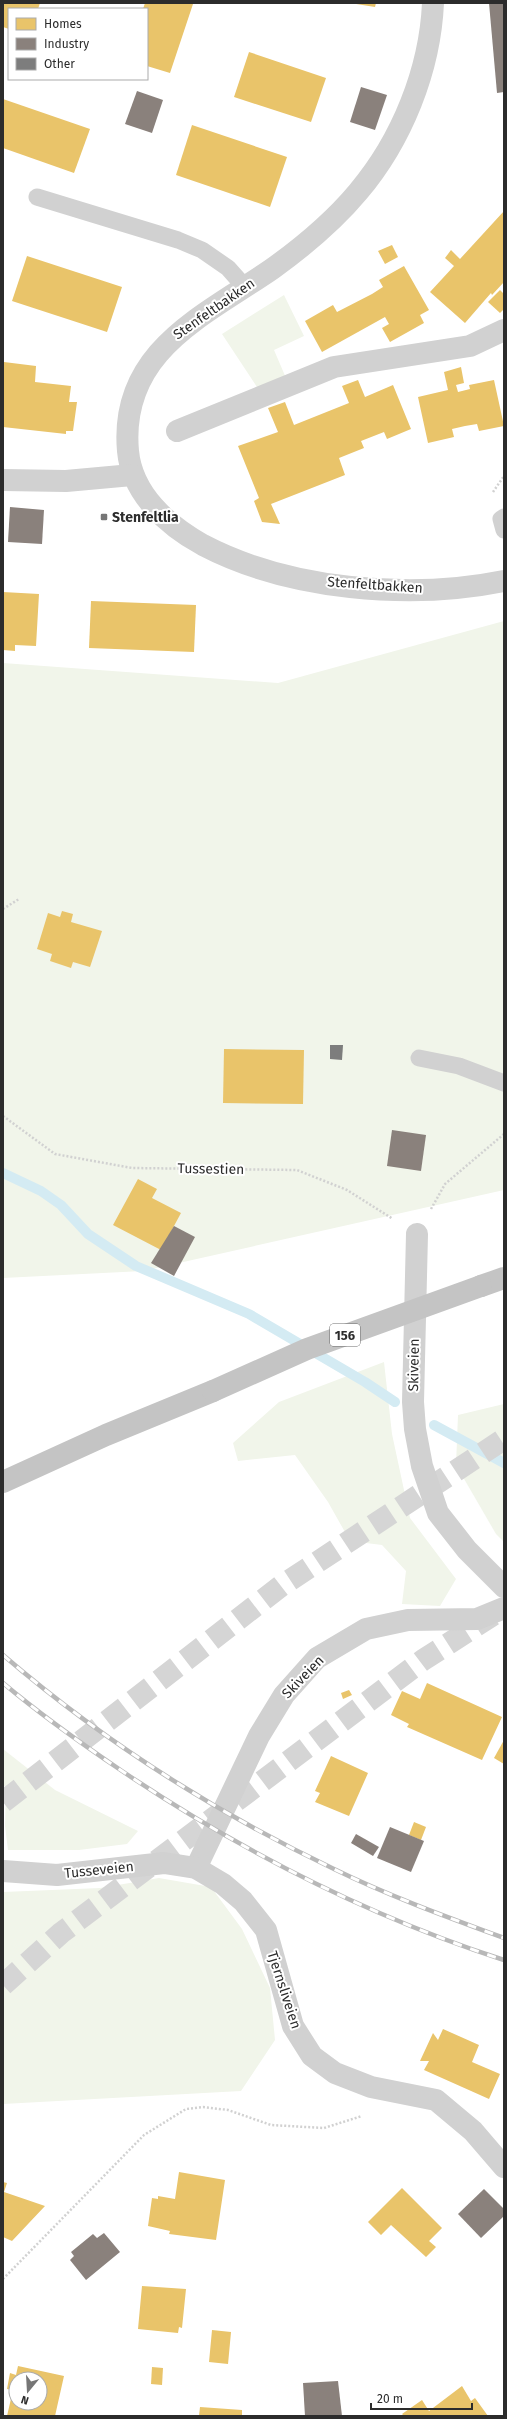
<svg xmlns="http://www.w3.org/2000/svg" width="507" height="2419" viewBox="0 0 507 2419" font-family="'Fira Sans',sans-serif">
  <rect width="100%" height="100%" fill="#fff"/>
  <g fill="#f1f5ea">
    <path d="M284,295L304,336L274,350L289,385L263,396L222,334Z"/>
    <path d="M504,621V1190L143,1271L3,1278V663L278,683Z"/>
    <path d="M384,1362L392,1434L410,1518L456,1579L440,1606L402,1604L406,1571L382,1545L350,1541L328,1502L295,1455L238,1461L233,1443L279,1402Z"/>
    <path d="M504,1404V1542L496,1534L456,1465L458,1415Z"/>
    <path d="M3,1749L55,1790L138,1831L127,1844L79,1850H8L5,1826L6,1787L3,1785Z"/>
    <path d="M159,1878L211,1887L242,1929L270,1988L275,2040L241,2091L3,2104V1892L100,1888Z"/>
  </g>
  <g fill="#e9c46a" fill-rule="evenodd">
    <path d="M3,3H40L38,9H9V29L3,27Z"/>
    <path d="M145,3L193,4L170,73L147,66V9H143Z"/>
    <path d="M350,3H376L375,7Z"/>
    <path d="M249,52L326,78L311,122L234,97Z"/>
    <path d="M3,99L90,129L74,173L3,148Z"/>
    <path d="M192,125L287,157L270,207L176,175Z"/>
    <path d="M504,211V282L492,295L491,293L465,323L430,292L454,266L445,258L451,250L460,259Z"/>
    <path d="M392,245L398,257L385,264L378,251Z"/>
    <path d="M27,256L122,287L107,332L12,301Z"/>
    <path d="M404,266L429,310L420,315L424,323L390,342L382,328L389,324L385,317L322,352L305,321L333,305L337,312L372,294L383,287L379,280Z"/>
    <path d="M500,290L504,294V309L500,313L488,302Z"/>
    <path d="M4,362L36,366L35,382L71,386L69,402H77L73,431H66V434L3,427Z"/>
    <path d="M461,367L464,383L456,385L458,392L470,389L469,385L494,380L504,426L479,431L477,424L465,426L452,429L454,437L428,443L418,397L448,390L444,372Z"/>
    <path d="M358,380L365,397L393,385L411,429L387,439L384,432L361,441L364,448L339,458L345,475L271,504L280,524L262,522L254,501L259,498L238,446L278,432L268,408L285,402L294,425L349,403L342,386Z"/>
    <path d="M3,592L39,594L36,646L15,645V651L3,650Z"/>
    <path d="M91,601L196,605L194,652L89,648Z"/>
    <path d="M62,911L73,914L71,922L102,931L90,967L73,962L71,968L50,961L52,954L37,949L48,913L60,917Z"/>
    <path d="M224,1049L304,1050L303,1104L223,1103Z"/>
    <path d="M138,1179L157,1189L152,1198L181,1213L161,1250L113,1225Z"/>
    <path d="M427,1683L502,1717L482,1760L407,1727L409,1724L391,1715L402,1691L420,1699Z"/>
    <path d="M349,1690L352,1695L343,1699L341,1693Z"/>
    <path d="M504,1740V1764L494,1758Z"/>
    <path d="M331,1756L368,1773L349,1816L315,1802L320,1793L315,1791Z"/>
    <path d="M414,1822L426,1827L421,1840L409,1835Z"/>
    <path d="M443,2029L479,2045L472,2062L500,2074L489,2099L424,2070L429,2061H420L433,2033L438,2040Z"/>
    <path d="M179,2172L225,2180L216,2240L169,2234L170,2231L148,2226L152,2198L158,2199V2196L175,2199Z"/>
    <path d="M3,2182L7,2183L4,2192L45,2206L12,2241L3,2237Z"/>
    <path d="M402,2188L442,2228L429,2241L436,2247L426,2257L391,2225L381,2235L368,2222Z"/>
    <path d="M142,2286L186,2289L182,2328L179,2327L178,2333L138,2329Z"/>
    <path d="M212,2330L231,2332L228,2364L209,2362Z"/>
    <path d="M18,2366L64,2376L55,2416H7L13,2390L7,2389L10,2373L16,2375ZM16,2379H40V2403H16Z"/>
    <path d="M152,2367L163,2368L162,2385L151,2384Z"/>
    <path d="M462,2386L471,2401L475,2398L488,2416H404L402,2414L422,2400L429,2411Z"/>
    <path d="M200,2407L242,2410V2416H199Z"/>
  </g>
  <g fill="#8a817c">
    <path d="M489,3H504V92L497,93Z"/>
    <path d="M361,87L387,95L375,130L350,122Z"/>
    <path d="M137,91L163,100L152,133L125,124Z"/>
    <path d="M10,507L44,510L42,544L8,542Z"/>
    <path d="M392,1130L426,1135L421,1171L387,1166Z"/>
    <path d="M174,1226L195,1237L174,1276L151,1263Z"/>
    <path d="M390,1827L424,1841L411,1872L377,1858Z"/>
    <path d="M356,1834L379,1847L373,1856L351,1843Z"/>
    <path d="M484,2189L504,2209V2216L481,2238L458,2214Z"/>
    <path d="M104,2233L120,2252L86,2280L70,2260L74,2256L71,2252L93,2234L97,2238Z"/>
    <path d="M338,2381L342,2416H305L303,2383Z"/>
  </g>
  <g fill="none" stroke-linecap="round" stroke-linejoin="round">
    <g stroke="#d4ebf3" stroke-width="10">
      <path d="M3,1173L41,1191L61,1205L88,1234L136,1266L249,1314L365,1382L395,1402"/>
      <path d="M434,1425L504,1463"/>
    </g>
  </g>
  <path fill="#7d7d7d" d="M330,1045H343L342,1060L330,1059Z"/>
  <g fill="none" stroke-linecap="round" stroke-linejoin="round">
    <g stroke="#d5d5d5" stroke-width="22" stroke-dasharray="22 11" stroke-linecap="butt">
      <path d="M3,1802L281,1586L504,1439"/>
      <path d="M3,1985L61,1933L423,1660L493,1615"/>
    </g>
    <g stroke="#d1d1d1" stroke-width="2.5" stroke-dasharray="2 2" stroke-linecap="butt">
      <path d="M493,492L504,476"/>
      <path d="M3,909L19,899"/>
      <path d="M3,1116L55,1154L132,1168L297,1170L347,1190L393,1219"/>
      <path d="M431,1209L445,1184L504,1134"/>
      <path d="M3,2279L144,2135L186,2109L203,2107L228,2110L271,2125L324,2128L362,2116"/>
    </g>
    <g stroke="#d1d1d1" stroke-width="17">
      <path d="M37,197L178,240L202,250L228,268L244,286"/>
      <path d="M504,517L501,519L504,530"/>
      <path d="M419,1058L459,1066L504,1083"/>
    </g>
    <g stroke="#d1d1d1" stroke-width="22">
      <path d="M433,3C430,70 402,140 358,192C333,222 304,246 272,269C204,316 119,351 128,451C132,494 167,525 203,545C289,590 410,600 504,581"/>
      <path d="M177,431L334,367L470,346L504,330"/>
      <path d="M3,480L66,481L132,475"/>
      <path d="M417,1234L413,1402L415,1429L422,1466L438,1513L467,1550L504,1587"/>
      <path d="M196,1868L259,1736L284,1695L317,1658L366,1629L408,1620L477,1619L504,1608"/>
      <path d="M3,1871L57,1875L164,1863L196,1868L223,1884L243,1901L266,1930L293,2026L312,2056L335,2073L371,2087L436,2100L473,2131L504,2167"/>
    </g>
    <g stroke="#c4c4c4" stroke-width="22">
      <path d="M481,1286L504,1278"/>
      <path d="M3,1482L106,1435L213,1391"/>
    </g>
    <g stroke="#b8b8b8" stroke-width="4.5">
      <g id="rail">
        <path d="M3,1655C103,1741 215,1812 334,1869C389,1896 447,1917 504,1938"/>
        <path d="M3,1683C41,1715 82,1744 122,1771C241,1851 368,1916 504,1960"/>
      </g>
    </g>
    <use href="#rail" stroke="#fff" stroke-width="3" stroke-dasharray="9" stroke-linecap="butt"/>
    <path stroke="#c4c4c4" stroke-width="22" d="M213,1391L307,1349L481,1286"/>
  </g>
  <rect fill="#767676" stroke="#fff" stroke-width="1.5" x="100" y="513" width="8" height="8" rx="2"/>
  <g text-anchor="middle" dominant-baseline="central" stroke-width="4" stroke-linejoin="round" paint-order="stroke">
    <rect fill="#fff" stroke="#6b6b6b" stroke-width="1" x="330" y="1324" width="30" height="22" rx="3"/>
    <g font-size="13" font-weight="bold" fill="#2c2c2c">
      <text x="345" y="1335">156</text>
    </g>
    <g font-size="14" fill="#2c2c2c" stroke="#fff">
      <text transform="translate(214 309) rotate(-35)">Stenfeltbakken</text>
      <text transform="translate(375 585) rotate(4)">Stenfeltbakken</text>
      <text transform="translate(211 1169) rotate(1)">Tussestien</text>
      <text transform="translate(414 1365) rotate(-89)">Skiveien</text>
      <text transform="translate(303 1677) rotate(-46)">Skiveien</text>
      <text transform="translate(99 1870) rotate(-6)">Tusseveien</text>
      <text transform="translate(284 1990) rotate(72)">Tjernsliveien</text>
    </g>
    <g font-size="14" font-weight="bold" fill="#2c2c2c" stroke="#fff" text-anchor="start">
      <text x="112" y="517">Stenfeltlia</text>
    </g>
  </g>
  <rect width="507" height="2419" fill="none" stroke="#2c2c2c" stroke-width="8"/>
  <rect x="8" y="8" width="140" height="72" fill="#ffffff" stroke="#ababab"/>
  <rect x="16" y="18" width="20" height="12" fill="#e9c46a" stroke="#ababab"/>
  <text x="44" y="28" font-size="12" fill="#2c2c2c">Homes</text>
  <rect x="16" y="38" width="20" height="12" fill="#8a817c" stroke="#ababab"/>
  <text x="44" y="48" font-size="12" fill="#2c2c2c">Industry</text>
  <rect x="16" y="58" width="20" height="12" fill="#7d7d7d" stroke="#ababab"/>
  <text x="44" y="68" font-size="12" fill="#2c2c2c">Other</text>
  <g transform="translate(28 2391) rotate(198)"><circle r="19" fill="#ffffff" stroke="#ababab"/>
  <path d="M0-3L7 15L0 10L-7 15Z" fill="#767676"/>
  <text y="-6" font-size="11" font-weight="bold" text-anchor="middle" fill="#2c2c2c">N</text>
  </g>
  <path d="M371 2403v6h101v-6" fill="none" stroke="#2c2c2c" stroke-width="2"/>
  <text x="377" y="2403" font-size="12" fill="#2c2c2c" stroke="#ffffff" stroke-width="3" paint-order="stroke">20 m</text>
</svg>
